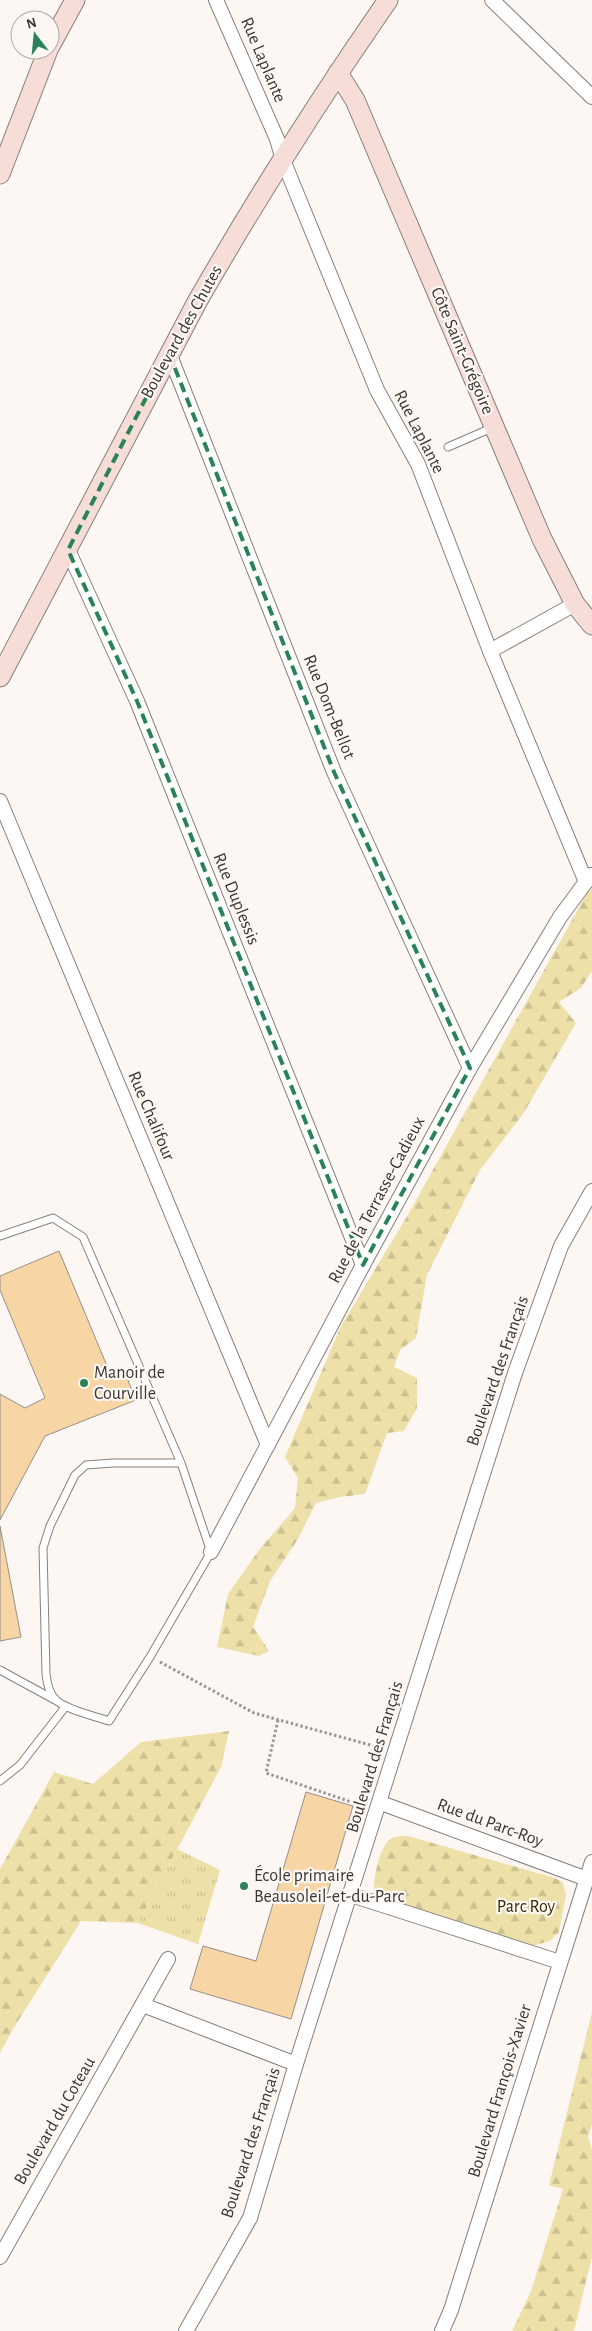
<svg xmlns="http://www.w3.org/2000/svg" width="592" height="2331" viewBox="0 0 592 2331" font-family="'Alegreya Sans',sans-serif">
  <defs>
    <pattern id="forest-firs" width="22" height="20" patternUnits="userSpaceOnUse" patternTransform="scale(1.25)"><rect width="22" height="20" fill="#eee0a9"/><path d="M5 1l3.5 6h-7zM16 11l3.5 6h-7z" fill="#cdc192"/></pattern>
    <pattern id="park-tufts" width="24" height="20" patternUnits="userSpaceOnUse" patternTransform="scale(1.25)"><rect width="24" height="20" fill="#eee0a9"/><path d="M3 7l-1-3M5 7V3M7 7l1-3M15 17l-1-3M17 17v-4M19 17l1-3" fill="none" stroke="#cdc192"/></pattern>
  </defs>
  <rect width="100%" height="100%" fill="#fdf7f3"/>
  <g fill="url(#forest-firs)">
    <path d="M592,888V971L581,988L559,1002L576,1023L523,1114L480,1170L427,1275L416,1338L400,1350L394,1367L417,1378V1408L404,1431L387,1433L365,1494L340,1497L316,1503L298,1539L270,1581L253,1627L269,1651L259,1656L217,1647L228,1594L259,1550L295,1508L298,1478L285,1457L341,1326L409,1213L587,893Z"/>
    <path d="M229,1731L221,1767L138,1923L81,1921L13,2029L0,2053V1869L54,1772L93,1784L141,1742Z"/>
    <path d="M408,1836L555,1878L563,1883L566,1895L559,1932L550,1941L532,1946L393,1904L374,1895C372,1884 380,1842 392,1838C397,1836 403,1836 408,1836Z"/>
    <path d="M592,2012V2124L588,2137L592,2150V2257L574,2331H512L531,2291L563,2189L549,2185Z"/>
  </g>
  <path fill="url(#park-tufts)" d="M177,1849L220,1870L198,1944L138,1923Z"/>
  <g fill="#f8d5a4" stroke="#94908b">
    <path d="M59,1251L110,1373L123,1368L136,1400L45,1436L0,1520V1394L25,1408L45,1398L0,1290V1276Z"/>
    <path d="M0,1526L21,1637L0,1641Z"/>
    <path d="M306,1792L353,1806L291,2019L190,1989L203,1946L256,1961Z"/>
  </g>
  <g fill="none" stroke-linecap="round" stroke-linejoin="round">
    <g stroke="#86807c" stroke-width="9">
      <g id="lane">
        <path d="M448,447L494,427"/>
        <path d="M0,1236L53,1218L83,1237L181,1463L211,1552L150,1657L109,1721C95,1716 66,1710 56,1700C49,1694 47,1683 46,1674L43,1548L50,1526L75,1475L86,1465L113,1463H181"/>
        <path d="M0,1670L55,1700"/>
        <path d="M0,1781L20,1765L66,1706"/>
      </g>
    </g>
    <g stroke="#86807c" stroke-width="16">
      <g id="street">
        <path d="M216,0L277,139L283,160L377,390L418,464L490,651L586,882"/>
        <path d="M492,0L592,97"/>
        <path d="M169,353L334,772L470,1068"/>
        <path d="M68,550L137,701L363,1265"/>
        <path d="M490,651L575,604"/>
        <path d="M0,801L268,1445"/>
        <path d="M211,1552L363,1265L470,1068L560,917L591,875"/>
        <path d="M381,1803L587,1879"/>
        <path d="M351,1895L560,1962"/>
        <path d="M143,2005L296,2064"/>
        <path d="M0,2257L168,1959"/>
        <path d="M186,2331L250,2218L296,2064L515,1373L561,1246L592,1191"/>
        <path d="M442,2331L451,2310L592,1862"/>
      </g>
    </g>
    <g stroke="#86807c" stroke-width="21">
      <g id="secondary">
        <path d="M50,46L75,0"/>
        <path d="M338,73L355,100L542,539L575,604L592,625"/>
        <path d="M0,174L48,50"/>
        <path d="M0,677L197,302C256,199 320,98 388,0"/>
      </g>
    </g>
    <g stroke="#9b9794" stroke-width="3" stroke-dasharray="2.5 2.5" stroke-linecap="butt">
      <path d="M160,1662L254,1713L381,1748"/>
      <path d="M278,1720L266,1773L363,1806"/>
    </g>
    <use href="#lane" stroke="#fff" stroke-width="7"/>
    <use href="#street" stroke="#fff" stroke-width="14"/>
    <use href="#secondary" stroke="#f7ddd7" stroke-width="19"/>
  </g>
  <path fill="none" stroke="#2a8358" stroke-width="4" stroke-dasharray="10 6" stroke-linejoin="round" d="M169,353L334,772L470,1068L363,1265L137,701L68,550Z"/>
  <g fill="#2a8358" stroke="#fdf7f3" stroke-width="2">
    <circle cx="84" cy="1383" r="5"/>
    <circle cx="244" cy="1886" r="5"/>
  </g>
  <g text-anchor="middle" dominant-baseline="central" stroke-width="4.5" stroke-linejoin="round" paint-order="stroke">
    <g font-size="18" fill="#3a3836" stroke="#fdf7f3">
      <text transform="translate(263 60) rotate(67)">Rue Laplante</text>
      <text transform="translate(182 332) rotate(-61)">Boulevard des Chutes</text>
      <text transform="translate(462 351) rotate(67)">Côte Saint-Grégoire</text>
      <text transform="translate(419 432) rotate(63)">Rue Laplante</text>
      <text transform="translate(329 707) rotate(68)">Rue Dom-Bellot</text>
      <text transform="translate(236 899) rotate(68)">Rue Duplessis</text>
      <text transform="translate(151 1116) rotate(67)">Rue Chalifour</text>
      <text transform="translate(377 1200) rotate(-62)">Rue de la Terrasse-Cadieux</text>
      <text transform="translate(498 1371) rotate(-71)">Boulevard des Français</text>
      <text transform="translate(375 1757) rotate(-73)">Boulevard des Français</text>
      <text transform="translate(490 1823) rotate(20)">Rue du Parc-Roy</text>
      <text transform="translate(500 2091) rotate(-73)">Boulevard François-Xavier</text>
      <text transform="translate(55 2121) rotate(-60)">Boulevard du Coteau</text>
      <text transform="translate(251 2143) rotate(-72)">Boulevard des Français</text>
    </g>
    <g font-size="18" fill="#3a3836" stroke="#fdf7f3" text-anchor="start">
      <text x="94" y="1373">Manoir de<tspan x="94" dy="21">Courville</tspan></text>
      <text x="254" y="1876">École primaire<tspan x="254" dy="21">Beausoleil-et-du-Parc</tspan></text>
    </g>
    <g font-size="18" fill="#382e00" stroke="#fdf7f3">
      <text x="526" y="1907">Parc Roy</text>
    </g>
  </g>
  <g transform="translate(35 35) rotate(344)"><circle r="24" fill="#fdf7f3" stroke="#afaba7"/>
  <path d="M0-4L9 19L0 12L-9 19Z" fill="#2a8358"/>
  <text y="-8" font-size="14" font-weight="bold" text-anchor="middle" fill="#3a3836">N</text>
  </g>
</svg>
